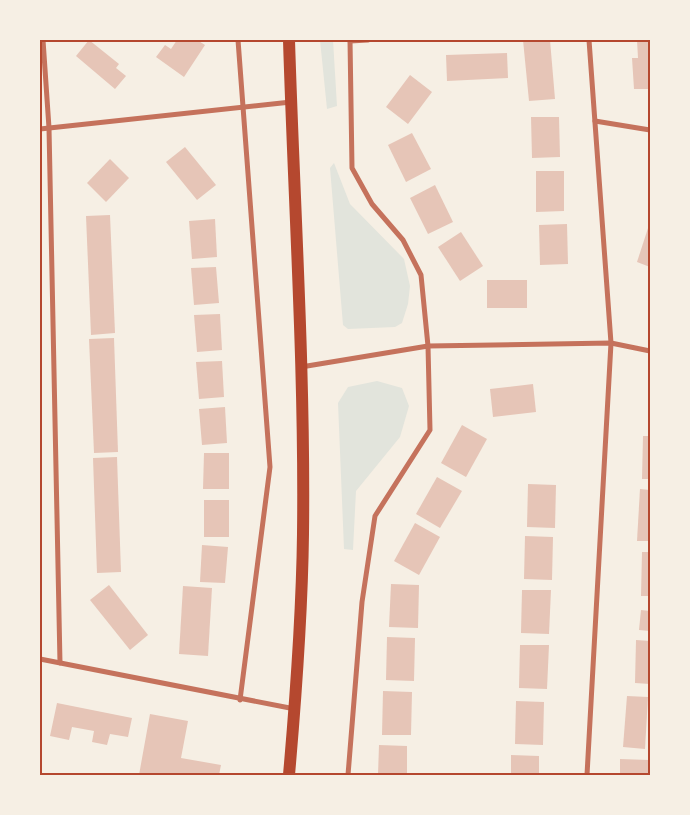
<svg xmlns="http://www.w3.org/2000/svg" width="690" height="815" viewBox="0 0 690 815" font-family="Lato,sans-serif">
  <rect width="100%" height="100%" fill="#f6efe4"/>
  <g fill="#e2e4dc">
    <path d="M320,40H333L337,106L327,109Z"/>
    <path d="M334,163L350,204L404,259L410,286L408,304L402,323L395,327L348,329L343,325L330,168Z"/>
    <path d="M377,381L402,388L409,406L400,437L356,491L353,550L344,549L338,403L348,387Z"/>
  </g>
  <g fill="#e6c5b7">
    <path d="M89,40L119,64L116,68L126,76L115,89L76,56Z"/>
    <path d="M177,40H197L205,45L184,77L156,57L165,45L171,49Z"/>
    <path d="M523,40H550L555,99L529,101Z"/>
    <path d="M637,40H650V89H634L632,58H638Z"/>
    <path d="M507,53L508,78L447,81L446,55Z"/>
    <path d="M410,75L432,92L408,124L386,107Z"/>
    <path d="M531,117H559L560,157L532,158Z"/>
    <path d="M412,133L431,169L406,182L388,145Z"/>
    <path d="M185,147L216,185L197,200L166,162Z"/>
    <path d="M110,159L129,178L106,202L87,183Z"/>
    <path d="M536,171H564V211L536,212Z"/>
    <path d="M435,185L453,222L428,234L410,198Z"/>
    <path d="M110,215L115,333L91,335L86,216Z"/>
    <path d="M215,219L217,257L192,259L189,221Z"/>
    <path d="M650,222V267L637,262Z"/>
    <path d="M567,224L568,264L540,265L539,225Z"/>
    <path d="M461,232L483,266L460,281L438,247Z"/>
    <path d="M216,267L219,303L194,305L191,268Z"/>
    <rect x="487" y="280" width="40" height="28"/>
    <path d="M220,314L222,350L197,352L194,315Z"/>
    <path d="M114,338L118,452L94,453L89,339Z"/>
    <path d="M222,361L224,397L199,399L196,362Z"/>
    <path d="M533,384L536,412L493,417L490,389Z"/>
    <path d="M225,407L227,443L202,445L199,409Z"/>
    <path d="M462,425L487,439L466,477L441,463Z"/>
    <path d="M643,436H650V479H642Z"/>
    <path d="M204,453H229V489H203Z"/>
    <path d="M117,457L121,572L97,573L93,458Z"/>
    <path d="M437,477L462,491L440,528L416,514Z"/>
    <path d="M528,484L556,485L555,528L527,527Z"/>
    <path d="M640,489L650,490V541H637Z"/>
    <rect x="204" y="500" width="25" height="37"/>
    <path d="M415,523L440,537L419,575L394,561Z"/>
    <path d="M525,536L553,537L552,580L524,579Z"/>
    <path d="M202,545L228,547L225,583L200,582Z"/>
    <path d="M642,552H650V596H641Z"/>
    <path d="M391,584L419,585L418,628L389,627Z"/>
    <path d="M109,585L148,635L130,650L90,600Z"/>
    <path d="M183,586L212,588L208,656L179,654Z"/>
    <path d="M522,590H551L549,634L521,633Z"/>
    <path d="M641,610L650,611V631L639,630Z"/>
    <path d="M387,637L415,638L414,681L386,680Z"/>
    <path d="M636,640L650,641V684L635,683Z"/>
    <path d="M520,645H549L547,689L519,688Z"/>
    <path d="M383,691L412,692L411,735H382Z"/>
    <path d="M627,696L648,697L645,749L623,747Z"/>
    <path d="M516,701L544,702L543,745L515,744Z"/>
    <path d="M57,703L132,718L128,737L110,734L107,745L92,742L94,731L72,727L69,740L50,736Z"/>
    <path d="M150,714L188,721L181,758L221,765L219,775H139Z"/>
    <path d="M379,745L407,746V775H378Z"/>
    <path d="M511,755L539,756V775H511Z"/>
    <path d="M620,759L649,760V775H620Z"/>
  </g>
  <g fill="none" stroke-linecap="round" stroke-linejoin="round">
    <g stroke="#c5725c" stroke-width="5">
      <path d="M43,40L49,128L60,663"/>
      <path d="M238,40L270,467L240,700"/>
      <path d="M350,41L368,40"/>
      <path d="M595,121L650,130"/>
      <path d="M40,129L291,102"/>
      <path d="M301,367L428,346L611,343L650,351"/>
      <path d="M40,659L295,709"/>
      <path d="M348,775L362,602L375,516L430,430L428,346L421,275L403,240L372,204L352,168L350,40"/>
      <path d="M587,775L611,343L589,40"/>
    </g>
    <path stroke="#b5482f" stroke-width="12" d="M289,775C296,695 302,614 303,534C305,369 294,204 289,40"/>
  </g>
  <rect width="690" height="815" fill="none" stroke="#f6efe4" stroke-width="82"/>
  <rect x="41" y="41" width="608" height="733" fill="none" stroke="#b5482f" stroke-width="2"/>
</svg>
